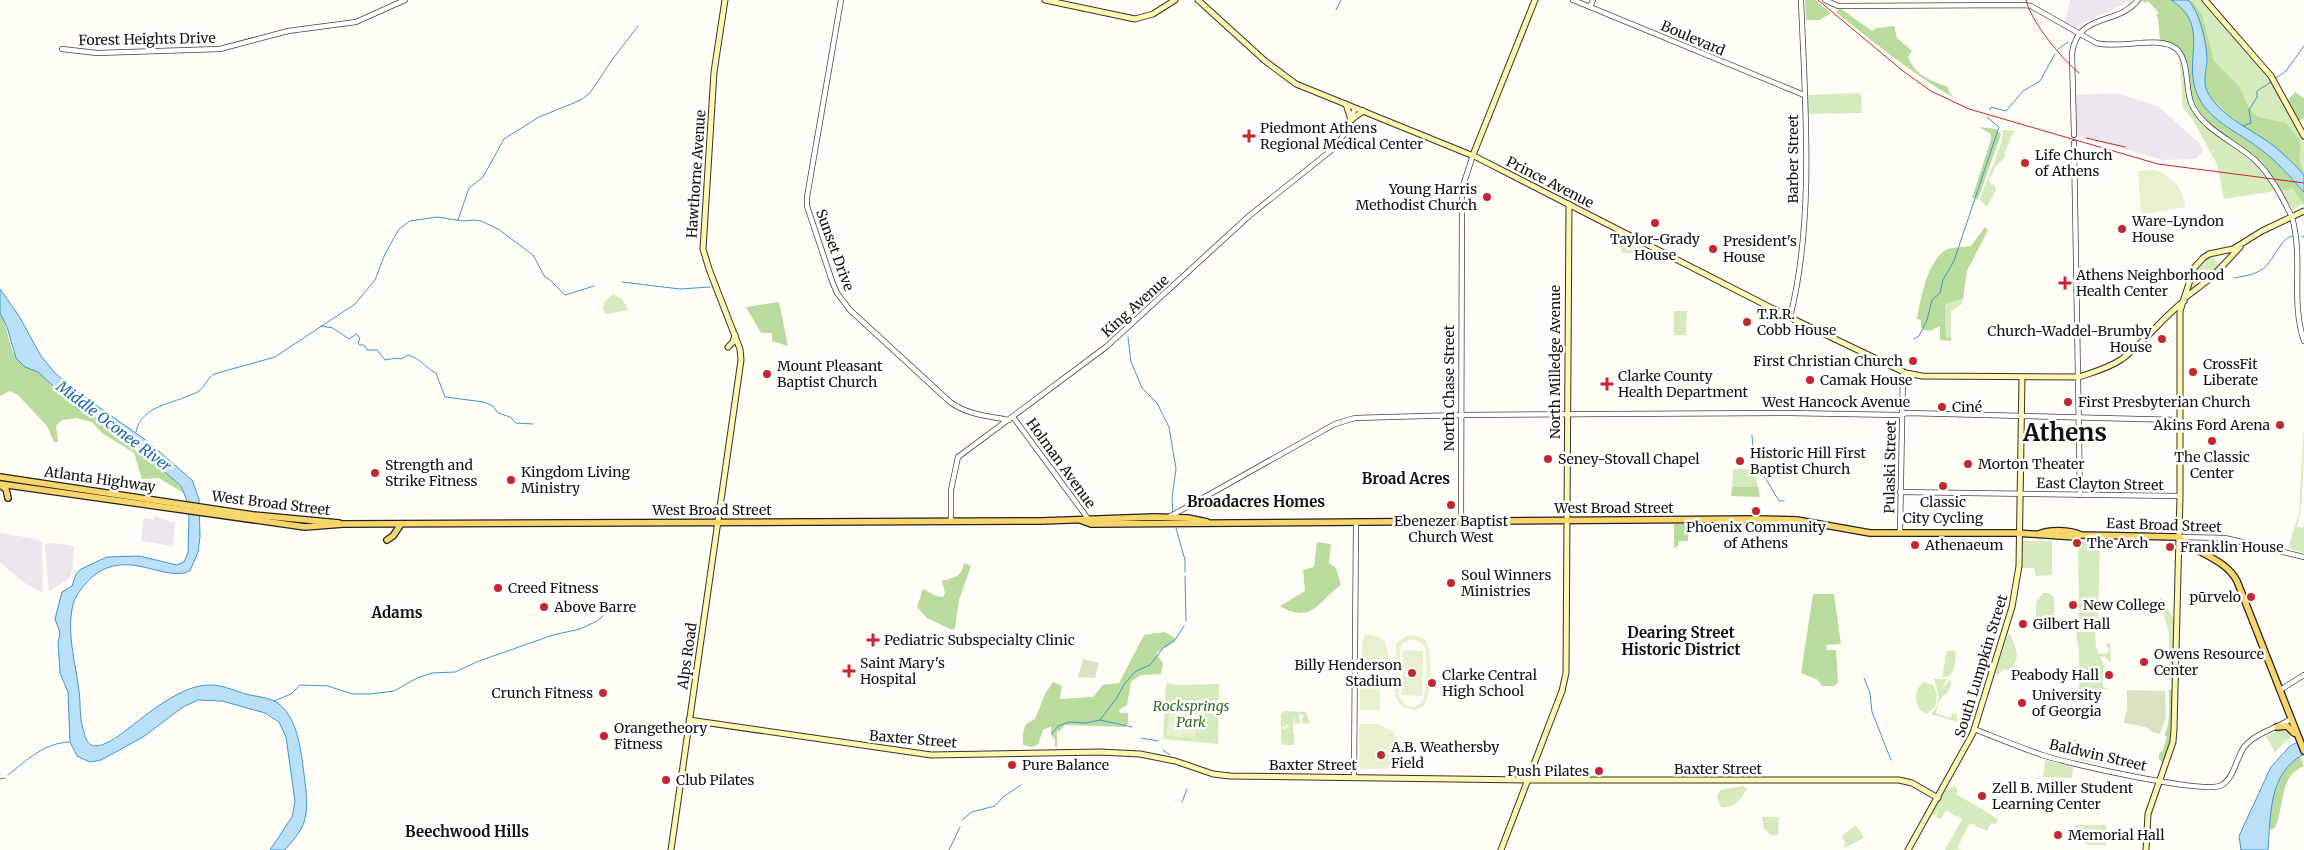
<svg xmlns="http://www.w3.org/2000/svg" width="2304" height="850" viewBox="0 0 2304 850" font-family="Merriweather,serif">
  <rect width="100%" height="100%" fill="#fffdf5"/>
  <g fill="#eee6ef">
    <path d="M2070,0H2132L2076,27L2065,22Z"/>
    <path d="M2116,93L2158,106L2200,144L2203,151L2199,156L2196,159L2163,160L2076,135V95Z"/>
    <path d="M154,516L175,523L173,546L141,541L144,518L154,520Z"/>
    <path d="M0,533L37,539L42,542L43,593L23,582L0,562Z"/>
    <path d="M55,543L74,546L73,567L68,579L49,591L45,544Z"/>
  </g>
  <g fill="#d5ebbd">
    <path d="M2147,0H2202L2266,72L2304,141V202L2294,210L2275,191L2224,199L2217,164L2193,120L2183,108L2179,49L2161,13Z"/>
    <path d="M1861,93L1862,113L1808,114V95Z"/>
    <path d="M2002,130L2016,131L2013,133L2004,154L2006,156L1996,166L1989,181L1991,185L1994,184L1996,190L1987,207L1980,200C1983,187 2007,137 2002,130Z"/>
    <path d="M1623,236L1646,248L1645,253H1621Z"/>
    <path d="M2208,256L2215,259L2220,266L2188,293L2197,265Z"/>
    <path d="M613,294L622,299L629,310L606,314L603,309L604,302Z"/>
    <path d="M1963,299L1962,304L1951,311V338H1946L1945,304Z"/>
    <path d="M1674,311H1687L1686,335H1674Z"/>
    <path d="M2304,426C2304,453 2304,502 2297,527L2303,528L2304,523V553L2291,549L2289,545L2299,513Z"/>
    <path d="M1733,469H1754L1758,487H1732Z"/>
    <path d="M2023,541H2052V575L2036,576L2034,568H2022Z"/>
    <path d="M2078,541L2100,542L2098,621L2076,622L2079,612Z"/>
    <path d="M2043,593H2049L2054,598V625L2036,626V602Z"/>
    <path d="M2161,597L2174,620L2173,678L2171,680L2169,679V633L2159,599Z"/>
    <path d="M2076,632H2095L2096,647L2099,654L2107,653L2109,649L2105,644L2110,643L2111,663L2106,658L2100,656L2105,668H2103V687L2110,689H2079V653Z"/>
    <path d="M2008,634H2010C2016,648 2021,657 2011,670H2002L1998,675L1995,673Z"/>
    <path d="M1957,648L1955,664L1951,676V673L1948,677H1942L1947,651L1955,650V657Z"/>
    <path d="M1934,679H1947L1942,689L1950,679L1951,685L1947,694L1946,693L1940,700L1936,713L1951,718L1952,713L1957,715V722L1931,714C1943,703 1938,691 1934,679Z"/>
    <path d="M1924,682L1933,685L1937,695L1935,707L1927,714L1920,710C1914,701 1914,689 1924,682Z"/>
    <path d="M1166,683L1176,685L1219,684L1218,744L1163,739Z"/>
    <path d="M1284,711L1306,712L1310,724L1301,723L1304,715L1299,714L1300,723L1295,724L1294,715L1293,732L1286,729L1294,733V745H1283L1281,741V728L1286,729L1288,725L1281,727V715Z"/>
    <path d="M2283,728L2287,729L2291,733L2290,738L2275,752L2266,736Z"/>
    <path d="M2076,739L2080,743L2077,759L2066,753L2060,741Z"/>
    <path d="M2081,746L2104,750L2103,756L2107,765L2078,760Z"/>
    <path d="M2045,760L2073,767L2072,778L2043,777Z"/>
    <path d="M1955,785V787L1958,789L1956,794L1998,819L1996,824L1991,823L1987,831L1970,823L1957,848L1961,850H1945L1962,819L1946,810L1941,819L1936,817L1940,806L1935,816L1932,814L1946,789L1948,790Z"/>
    <path d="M1743,786L1747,789C1741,799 1734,809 1721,807L1717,797L1720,790Z"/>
    <path d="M1762,817H1779L1778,835H1770L1764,828Z"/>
    <path d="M1856,825L1864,838L1844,848L1845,843L1842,836Z"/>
    <path d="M2076,825H2106V845H2087L2075,827Z"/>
  </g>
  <g fill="#b9dc9c">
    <path d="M1805,0H1815L1831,13L1820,20H1806Z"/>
    <path d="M2141,0H2171L2188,14L2194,34L2193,77L2201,101L2215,117L2274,160L2304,192V205L2292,188L2286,191C2274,187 2270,168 2260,159C2239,143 2207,129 2196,104C2188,88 2193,67 2183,52C2178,44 2169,41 2160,41L2158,18L2156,15L2159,13L2148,1L2145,3Z"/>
    <path d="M2188,0L2193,2L2202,15L2214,61L2239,86L2249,108L2258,117L2286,123L2298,138L2301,145L2299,158L2304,175L2292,162L2227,113L2209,95L2205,84L2207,61L2200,21Z"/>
    <path d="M1840,8L1872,31L1876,28L1894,26L1897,38L1912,51L1908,57C1915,75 1931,81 1948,87L1949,92L1954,98C1912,73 1874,43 1836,12Z"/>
    <path d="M2295,92L2304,98V118L2298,121L2288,100Z"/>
    <path d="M1979,127L1996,129L2001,134L1978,199L1972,198L1991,139V134Z"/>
    <path d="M1985,227L1988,230L1967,271L1963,299L1945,304L1946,338H1951V341L1940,340V326L1930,331L1924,330L1921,327V320L1917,319C1920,301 1928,257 1948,249C1955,247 1964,247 1971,246Z"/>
    <path d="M779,302L788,346L772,341V333H761L746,307Z"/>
    <path d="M0,313C8,326 9,349 17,359C26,369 33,366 39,372C51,385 63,399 78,409C83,413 90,414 95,417C115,431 177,474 185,494L159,478L142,479L134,453L102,433L92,422L76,418L62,420L56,426L58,442H54L47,426L18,395L10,391L0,396Z"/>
    <path d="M1732,487H1758L1760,497L1731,496Z"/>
    <path d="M1674,524H1688V541H1679L1678,546L1674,548Z"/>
    <path d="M1317,542L1331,544L1329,563L1336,568L1341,585C1318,601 1312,625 1280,606L1305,591L1303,570L1314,567Z"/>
    <path d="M964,563L971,566L959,600L955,628L952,630L927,618L917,607L923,589L936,596L943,597L945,593L942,581C955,577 961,578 964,563Z"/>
    <path d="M1813,594H1834L1841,644L1826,645L1827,650H1836L1838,682L1835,686H1822L1818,680L1801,673Z"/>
    <path d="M1165,632L1175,638L1174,642L1156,653L1163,663L1161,674L1141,675L1131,682L1127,705L1119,710L1120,713H1128V723L1125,727L1065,725L1060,731H1057V747H1055V739L1051,735V726L1043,730L1038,744L1032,747L1023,745V733L1026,724L1035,719L1045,694L1053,682L1062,686L1060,699L1093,697L1103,685L1119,683L1144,635Z"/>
    <path d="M2169,689L2173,691L2172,738L2163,763L2159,759V754L2163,750L2167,737L2164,735C2171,726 2169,701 2169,689Z"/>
    <path d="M2300,756L2304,766C2278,776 2285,808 2275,828L2271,830L2268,827C2271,800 2276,772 2300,756Z"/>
  </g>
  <g fill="#d9e3c4">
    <path d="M1083,659L1099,663L1095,678L1078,677Z"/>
    <path d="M2127,690L2165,691L2166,718L2160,734L2153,732L2146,727L2124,723L2127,708Z"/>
  </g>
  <g fill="#e6f2cf" fill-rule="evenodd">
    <path d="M2156,170C2172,176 2184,190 2185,207L2144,214L2141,212L2138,171Z"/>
    <path d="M1365,634L1376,636L1385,641L1389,659L1365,661C1360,653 1362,642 1365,634Z"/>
    <path d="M1414,635C1420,636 1424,638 1427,643C1433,653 1431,697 1424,706L1415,710L1402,707L1395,696L1396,643L1406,636ZM1411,639C1416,640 1421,641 1424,646C1428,653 1427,696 1422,701C1420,705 1416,706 1412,707L1404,704L1399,695L1400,649L1403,643Z"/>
    <path d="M1403,650L1423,651L1422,696L1402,695Z"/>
    <path d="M1360,676L1380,677V710H1360Z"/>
    <path d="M1169,706L1190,709L1197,715L1195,736L1193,738L1167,736Z"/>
    <path d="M1361,724H1377L1394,732L1406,768L1362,769L1360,768L1359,726Z"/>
  </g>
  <g fill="#b9e0f7" stroke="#3f96cf">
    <path d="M2171,0H2188C2200,12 2207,44 2207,61C2206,71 2203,82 2207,91C2219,116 2253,130 2274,146C2285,155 2295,165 2304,175V192C2290,177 2277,161 2260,149C2240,133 2211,122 2199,98C2180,61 2213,27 2171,0Z"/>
    <path d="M0,289L19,316L41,356L54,372L76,391L147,441L192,480L199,499L200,537L198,552L190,571C163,583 128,547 92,577C84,584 73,598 72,609C67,636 76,665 79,691C81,705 79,719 84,732C85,738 88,746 95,746C105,746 117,737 125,731C146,715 182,684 210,685C224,685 237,692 250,695C260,697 271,698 279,704C298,719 301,751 304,774C306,791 310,813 301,829C297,837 290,843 285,850H270L292,817L295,801L286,737L279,722L265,713L222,701L198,700L183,707L143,737L101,760L90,762L77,756L70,742L68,692L60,673L58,643L60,633L55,619L62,592L72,586L76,574L81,569L107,557L139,556L177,565L184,562L188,553L189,518L186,498L181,486L136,447L93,416L78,409L38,372L25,367L16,358L7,327L0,313Z"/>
    <path d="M2304,739V754C2268,773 2271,815 2268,850H2241L2239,836L2271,767L2290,746Z"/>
  </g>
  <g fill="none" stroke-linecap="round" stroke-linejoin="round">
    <g stroke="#3f96cf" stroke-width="1">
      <path d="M1336,10L1341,0"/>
      <path d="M2058,49L2068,42"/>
      <path d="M2276,78L2286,71L2304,46"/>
      <path d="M1990,110L1991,107L2006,111L2023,91L2040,81L2055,54"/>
      <path d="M2243,126L2251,123L2249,110L2257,97V91L2271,82"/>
      <path d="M458,220L469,188L483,177L504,139L539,117L581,100L590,93L612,60L638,26"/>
      <path d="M2302,237L2304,236"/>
      <path d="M2234,278C2245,276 2255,275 2264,268C2275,259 2281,236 2294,236"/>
      <path d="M622,282L680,289L710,287"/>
      <path d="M321,326L333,328L349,339L356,334L360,338L358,343L360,345H364L367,350H377L385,360L396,358L401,359L408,355C423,360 424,367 436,373L445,397L484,402L493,406L498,413L510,417L516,423L533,424"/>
      <path d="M1128,337L1131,362L1142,388L1157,403L1169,427L1176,469L1172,498L1173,514"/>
      <path d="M1914,339L1919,336L1927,320L1932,300L1940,293L1943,280L1954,261L1999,127L1987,117"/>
      <path d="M136,432C140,404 180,403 199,391C205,387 207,378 214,374L275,357L355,304L375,280L385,254L399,229L410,221L437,217L463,221L475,220L481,221L498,229L533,255L545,277L550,280L565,295L594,286"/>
      <path d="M1752,435L1753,448"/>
      <path d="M1760,469L1779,501H1784"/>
      <path d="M1176,528L1185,560V572"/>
      <path d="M1185,576L1186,621"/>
      <path d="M1864,678L1870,693L1872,712L1891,760"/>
      <path d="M274,701L291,694L300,685L328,686L352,694H370L394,691L417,678L432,673L455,672L479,661L553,635L580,629L597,621L603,616"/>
      <path d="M1100,720L1116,699L1125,683L1136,671L1150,665L1163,648L1175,640L1184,626"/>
      <path d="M1052,734L1058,726L1069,722L1086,723L1100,720L1132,727"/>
      <path d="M1141,738L1158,741"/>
      <path d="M1163,750L1170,755"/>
      <path d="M8,775C27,760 44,743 69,742"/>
      <path d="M0,779L5,778"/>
      <path d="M1182,802L1187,789"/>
      <path d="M962,820L972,812L995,806L1003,797L1021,785"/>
      <path d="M949,850L960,827"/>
    </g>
    <g stroke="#444" stroke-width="6">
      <g id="tertiary">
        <path d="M841,0L807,197V206L832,281L837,293L850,310L950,402C968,415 988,416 1009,420"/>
        <path d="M1573,0L1804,95"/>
        <path d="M1825,0L1838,6L2025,5L2031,6L2096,43C2119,49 2153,37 2172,46C2191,55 2184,88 2192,105C2204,130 2235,142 2255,160C2271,175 2282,197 2292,217C2304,261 2290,299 2304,341"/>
        <path d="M1590,7L1593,0"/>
        <path d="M62,49L97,53L220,49L288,31L356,22L405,0"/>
        <path d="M2074,135L2072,53C2078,12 2118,26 2138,0"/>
        <path d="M2074,143L2080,495"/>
        <path d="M1790,317C1815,220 1805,101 1801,0"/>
        <path d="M1013,417L1089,520"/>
        <path d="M1900,492L2180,496"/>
        <path d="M1169,517L1335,424L1355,418L1460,415L1788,413L1899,415L1907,413L2179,420"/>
        <path d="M951,521V490L958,457L1106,347L1249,216L1333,149L1346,132L1355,108"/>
        <path d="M1461,521L1462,189L1473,155"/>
        <path d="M1900,533L1903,372"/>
        <path d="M2179,537L2225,538L2304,557"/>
        <path d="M2280,690L2304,675"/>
        <path d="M1974,729C1997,738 2019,747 2042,755C2066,763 2206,795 2222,785C2235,777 2236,757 2245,746C2256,733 2277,728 2291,719"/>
        <path d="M1354,777L1356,522"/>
      </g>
    </g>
    <g stroke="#333" stroke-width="7">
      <g id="secondary">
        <path d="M1045,0L1135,19L1153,14L1175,0"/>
        <path d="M1198,0L1264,60L1296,84L1476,157L1793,319L1906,373L1922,376L2079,377C2094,372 2109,368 2122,359C2145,342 2162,318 2184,301"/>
        <path d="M2205,0L2271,76L2304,136"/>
        <path d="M1346,104L1351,120"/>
        <path d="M1351,120L1363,111"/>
        <path d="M1473,155L1535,0"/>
        <path d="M2186,297L2212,277L2240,247"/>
        <path d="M2121,345L2125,349L2132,350"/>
        <path d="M728,347L733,342L735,335"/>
        <path d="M689,720L931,755L1100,752L1140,754L1175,761L1213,774L1230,776L1528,780H1899L1912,783L1938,798"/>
        <path d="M671,850L741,360L740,349L709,269L703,249L714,72L725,0"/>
        <path d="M1501,850L1562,691L1566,673L1569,204"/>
        <path d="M1908,850L1973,733L2012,607L2019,566L2022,377"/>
        <path d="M2146,850L2148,814L2173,742L2174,729L2180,496V311L2194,268L2203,258L2209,254L2233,249L2262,231L2304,211"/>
      </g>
    </g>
    <g stroke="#222" stroke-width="8">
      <g id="primary">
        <path d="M0,477L253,515L339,523"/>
        <path d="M0,484L305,527L343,524L1041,521L1154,517L1188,518L1207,522"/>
        <path d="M0,485L6,489L8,498"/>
        <path d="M1080,520L1091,524L1757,519L1797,520L1870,533H2016L2075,537L2081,535"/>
        <path d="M2039,534C2049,529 2071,530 2081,535L2179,537C2196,554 2225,558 2237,581L2304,751"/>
        <path d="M387,540L393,536L401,524"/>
        <path d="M2277,727L2287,726L2294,733"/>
      </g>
    </g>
    <use href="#tertiary" stroke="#fff" stroke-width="4.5"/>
    <use href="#secondary" stroke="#fff6b0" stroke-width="5"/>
    <use href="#primary" stroke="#f9d66b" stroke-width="5.5"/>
    <g stroke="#c4262e" stroke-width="1">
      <path d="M1818,0L1903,71L1931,91L1969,109L2158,164L2304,183"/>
      <path d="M2026,0C2031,22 2062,59 2079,73"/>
      <path d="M2086,138L2125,147"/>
    </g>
  </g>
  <g fill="#c4262e" stroke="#fff" stroke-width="2">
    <path d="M1246.5 128.5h5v5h5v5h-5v5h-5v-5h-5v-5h5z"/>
    <circle cx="2025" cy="163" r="5"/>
    <circle cx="1487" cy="197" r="5"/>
    <circle cx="1655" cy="223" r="5"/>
    <circle cx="2122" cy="229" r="5"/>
    <circle cx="1713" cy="249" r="5"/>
    <path d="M2062.5 275.5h5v5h5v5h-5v5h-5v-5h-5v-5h5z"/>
    <circle cx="1747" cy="322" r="5"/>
    <circle cx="2162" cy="339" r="5"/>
    <circle cx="1913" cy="361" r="5"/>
    <circle cx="2193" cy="372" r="5"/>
    <circle cx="767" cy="374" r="5"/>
    <circle cx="1810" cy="380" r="5"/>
    <path d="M1604.5 376.5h5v5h5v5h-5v5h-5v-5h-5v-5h5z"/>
    <circle cx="2068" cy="402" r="5"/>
    <circle cx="1942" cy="407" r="5"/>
    <circle cx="2280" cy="425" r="5"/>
    <circle cx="2212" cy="441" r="5"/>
    <circle cx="1548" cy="459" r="5"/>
    <circle cx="1740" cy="461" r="5"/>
    <circle cx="1968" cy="464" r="5"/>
    <circle cx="375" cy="473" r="5"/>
    <circle cx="511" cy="480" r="5"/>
    <circle cx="1943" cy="486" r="5"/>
    <circle cx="1451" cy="505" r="5"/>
    <circle cx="1756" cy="511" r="5"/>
    <circle cx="2077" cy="543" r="5"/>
    <circle cx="1915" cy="545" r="5"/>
    <circle cx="2170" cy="547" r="5"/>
    <circle cx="1451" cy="583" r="5"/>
    <circle cx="498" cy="588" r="5"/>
    <circle cx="2251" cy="597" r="5"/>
    <circle cx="2073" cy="605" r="5"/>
    <circle cx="544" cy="607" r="5"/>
    <circle cx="2023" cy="624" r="5"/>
    <path d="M870.5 632.5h5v5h5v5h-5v5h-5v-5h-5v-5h5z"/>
    <circle cx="2144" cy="662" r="5"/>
    <path d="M846.5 663.5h5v5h5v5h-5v5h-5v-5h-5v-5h5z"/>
    <circle cx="1412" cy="673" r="5"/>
    <circle cx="2109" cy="675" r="5"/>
    <circle cx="1432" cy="683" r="5"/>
    <circle cx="603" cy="693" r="5"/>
    <circle cx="2022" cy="703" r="5"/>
    <circle cx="604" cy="736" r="5"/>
    <circle cx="1381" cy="755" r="5"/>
    <circle cx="1012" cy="765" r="5"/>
    <circle cx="1599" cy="771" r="5"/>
    <circle cx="666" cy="780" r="5"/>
    <circle cx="1982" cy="796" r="5"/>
    <circle cx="2058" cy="835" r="5"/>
  </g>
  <g text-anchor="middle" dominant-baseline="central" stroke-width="5" stroke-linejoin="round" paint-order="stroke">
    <g font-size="14" fill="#111" stroke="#fff">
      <text transform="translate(1693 38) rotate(23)">Boulevard</text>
      <text transform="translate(147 39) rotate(-1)">Forest Heights Drive</text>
      <text transform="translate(1793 159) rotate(-90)">Barber Street</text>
      <text transform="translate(696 174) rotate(-86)">Hawthorne Avenue</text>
      <text transform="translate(1550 182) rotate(27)">Prince Avenue</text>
      <text transform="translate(835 250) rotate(70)">Sunset Drive</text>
      <text transform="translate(1135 306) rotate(-42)">King Avenue</text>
      <text transform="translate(1555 362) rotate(-90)">North Milledge Avenue</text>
      <text transform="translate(1449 388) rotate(-90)">North Chase Street</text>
      <text x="1836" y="402">West Hancock Avenue</text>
      <text transform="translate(1061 463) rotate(54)">Holman Avenue</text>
      <text transform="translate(1890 467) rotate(-89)">Pulaski Street</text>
      <text transform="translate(100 479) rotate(8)">Atlanta Highway</text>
      <text transform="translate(2100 484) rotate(1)">East Clayton Street</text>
      <text transform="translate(271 503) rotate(7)">West Broad Street</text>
      <text x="1614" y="508">West Broad Street</text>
      <text x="712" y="510">West Broad Street</text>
      <text transform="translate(2164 525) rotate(2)">East Broad Street</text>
      <text transform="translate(687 656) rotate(-82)">Alps Road</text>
      <text transform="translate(1981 666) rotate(-73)">South Lumpkin Street</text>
      <text transform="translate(913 739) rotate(5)">Baxter Street</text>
      <text transform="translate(2098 755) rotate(13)">Baldwin Street</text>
      <text x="1313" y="765">Baxter Street</text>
      <text x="1718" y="769">Baxter Street</text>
    </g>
    <g font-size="14" fill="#111" stroke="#fff" text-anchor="start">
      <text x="1260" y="128">Piedmont Athens<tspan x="1260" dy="16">Regional Medical Center</tspan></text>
      <text x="2035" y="155">Life Church<tspan x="2035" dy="16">of Athens</tspan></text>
      <text x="1477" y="189" text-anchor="end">Young Harris<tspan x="1477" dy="16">Methodist Church</tspan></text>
      <text x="2132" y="221">Ware-Lyndon<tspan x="2132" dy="16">House</tspan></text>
      <text x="1655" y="239" text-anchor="middle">Taylor-Grady<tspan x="1655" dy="16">House</tspan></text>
      <text x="1723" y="241">President's<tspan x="1723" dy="16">House</tspan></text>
      <text x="2076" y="275">Athens Neighborhood<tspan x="2076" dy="16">Health Center</tspan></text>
      <text x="1757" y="314">T.R.R.<tspan x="1757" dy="16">Cobb House</tspan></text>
      <text x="2152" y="331" text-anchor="end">Church-Waddel-Brumby<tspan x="2152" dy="16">House</tspan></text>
      <text x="1903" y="361" text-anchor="end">First Christian Church</text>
      <text x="2203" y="364">CrossFit<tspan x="2203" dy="16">Liberate</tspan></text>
      <text x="777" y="366">Mount Pleasant<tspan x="777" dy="16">Baptist Church</tspan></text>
      <text x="1618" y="376">Clarke County<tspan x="1618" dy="16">Health Department</tspan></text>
      <text x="1820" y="380">Camak House</text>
      <text x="2078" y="402">First Presbyterian Church</text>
      <text x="1952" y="407">Ciné</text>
      <text x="2270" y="425" text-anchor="end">Akins Ford Arena</text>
      <text x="1750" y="453">Historic Hill First<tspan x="1750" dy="16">Baptist Church</tspan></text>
      <text x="2212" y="457" text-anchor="middle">The Classic<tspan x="2212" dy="16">Center</tspan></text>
      <text x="1558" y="459">Seney-Stovall Chapel</text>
      <text x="1978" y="464">Morton Theater</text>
      <text x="385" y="465">Strength and<tspan x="385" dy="16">Strike Fitness</tspan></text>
      <text x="521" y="472">Kingdom Living<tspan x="521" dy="16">Ministry</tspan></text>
      <text x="1943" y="502" text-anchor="middle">Classic<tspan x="1943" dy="16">City Cycling</tspan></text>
      <text x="1451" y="521" text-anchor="middle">Ebenezer Baptist<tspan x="1451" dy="16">Church West</tspan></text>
      <text x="1756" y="527" text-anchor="middle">Phoenix Community<tspan x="1756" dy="16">of Athens</tspan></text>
      <text x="2087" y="543">The Arch</text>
      <text x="1925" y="545">Athenaeum</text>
      <text x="2180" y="547">Franklin House</text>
      <text x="1461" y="575">Soul Winners<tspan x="1461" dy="16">Ministries</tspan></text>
      <text x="508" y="588">Creed Fitness</text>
      <text x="2241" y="597" text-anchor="end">pūrvelo</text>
      <text x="2083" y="605">New College</text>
      <text x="554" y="607">Above Barre</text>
      <text x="2033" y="624">Gilbert Hall</text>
      <text x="884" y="640">Pediatric Subspecialty Clinic</text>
      <text x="2154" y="654">Owens Resource<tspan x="2154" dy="16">Center</tspan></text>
      <text x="860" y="663">Saint Mary's<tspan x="860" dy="16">Hospital</tspan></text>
      <text x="1402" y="665" text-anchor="end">Billy Henderson<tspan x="1402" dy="16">Stadium</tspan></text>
      <text x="1442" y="675">Clarke Central<tspan x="1442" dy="16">High School</tspan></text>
      <text x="2099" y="675" text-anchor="end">Peabody Hall</text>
      <text x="593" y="693" text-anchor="end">Crunch Fitness</text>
      <text x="2032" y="695">University<tspan x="2032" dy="16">of Georgia</tspan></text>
      <text x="614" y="728">Orangetheory<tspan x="614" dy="16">Fitness</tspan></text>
      <text x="1391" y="747">A.B. Weathersby<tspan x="1391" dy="16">Field</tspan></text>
      <text x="1022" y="765">Pure Balance</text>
      <text x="1589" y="771" text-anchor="end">Push Pilates</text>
      <text x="676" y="780">Club Pilates</text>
      <text x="1992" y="788">Zell B. Miller Student<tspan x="1992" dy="16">Learning Center</tspan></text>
      <text x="2068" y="835">Memorial Hall</text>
    </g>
    <g font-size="14" font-style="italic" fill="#2f6b1f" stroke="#fff">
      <text x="1191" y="706">Rocksprings<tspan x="1191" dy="16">Park</tspan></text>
    </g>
    <g font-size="15" font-style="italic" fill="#1768a6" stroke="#fff">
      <text transform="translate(114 426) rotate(37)">Middle Oconee River</text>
    </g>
    <g font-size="15" font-weight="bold" fill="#111" stroke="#fff">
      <text x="1406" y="478">Broad Acres</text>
      <text x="1256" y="501">Broadacres Homes</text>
      <text x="397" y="612">Adams</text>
      <text x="1681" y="632">Dearing Street<tspan x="1681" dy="17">Historic District</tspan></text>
      <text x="467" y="831">Beechwood Hills</text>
    </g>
    <g font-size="24" font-weight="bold" fill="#111" stroke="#fff">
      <text x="2065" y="432">Athens</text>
    </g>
  </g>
</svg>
